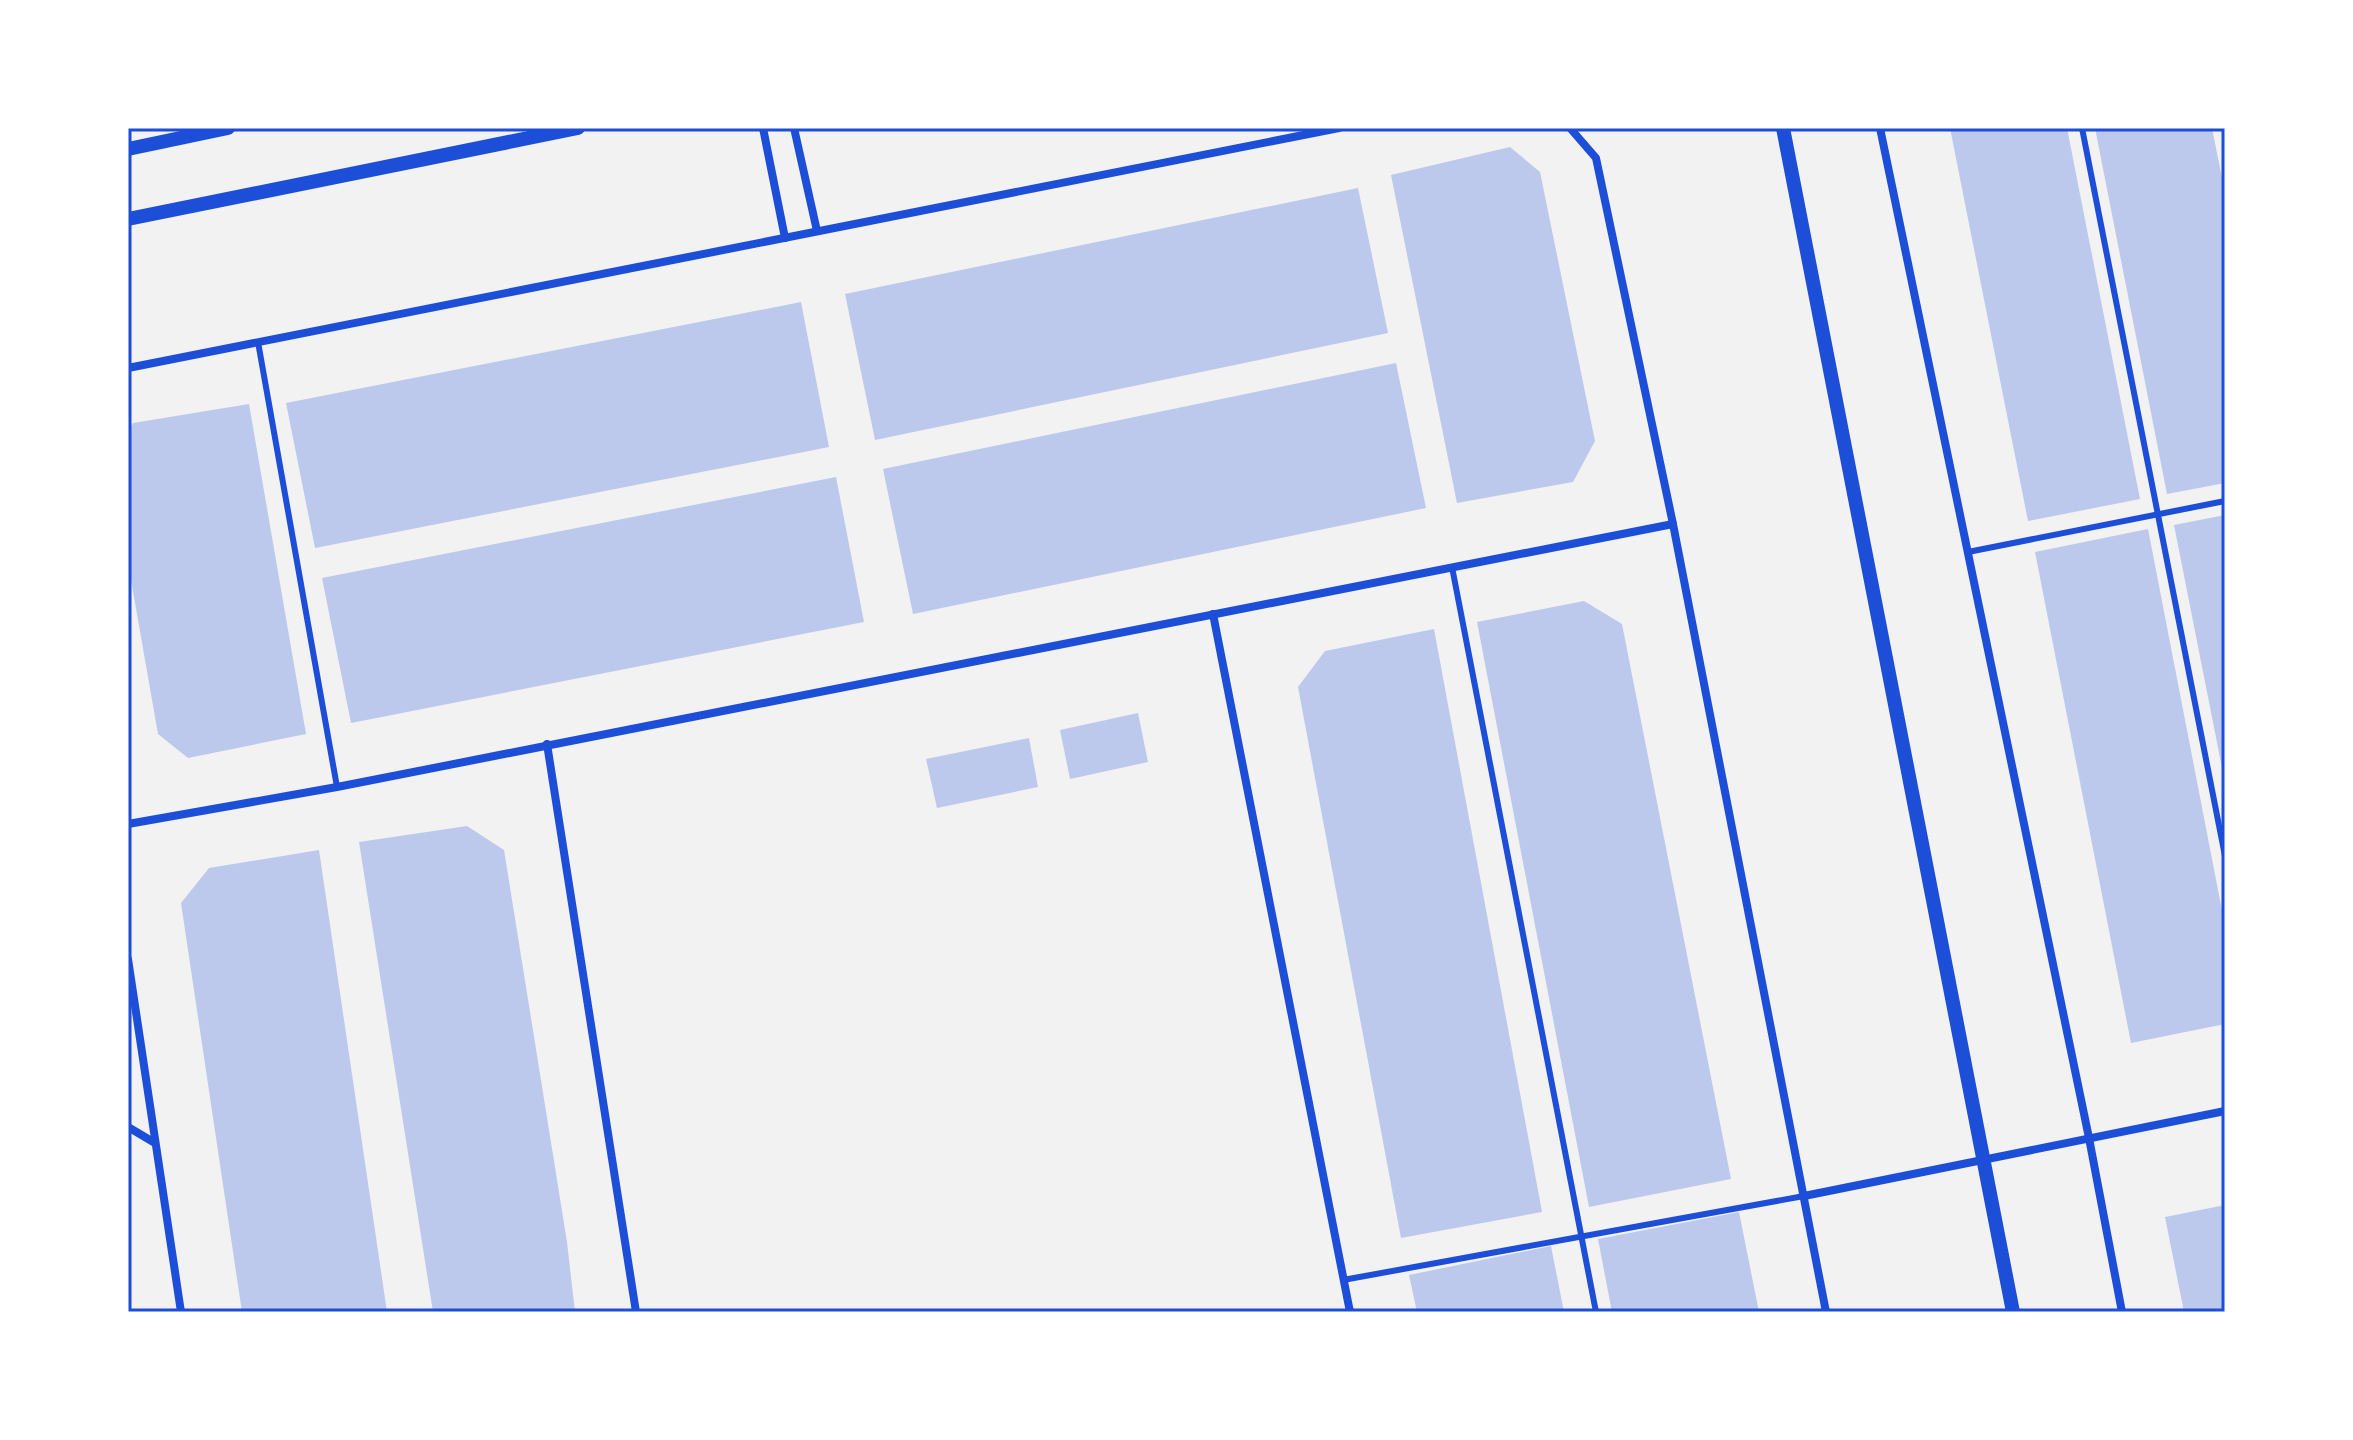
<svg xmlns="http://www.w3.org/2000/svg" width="2353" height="1440" viewBox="0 0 2353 1440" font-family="'Varela Round',sans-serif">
  <rect width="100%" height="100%" fill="#f2f2f2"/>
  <g fill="#bdc9ec">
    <path d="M1950,128H2067L2140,499L2028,521Z"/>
    <path d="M2095,128H2212L2225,193V483L2167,494Z"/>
    <path d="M1510,147L1540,172L1595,441L1573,482L1457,503L1391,175Z"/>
    <path d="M1358,188L1388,333L875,440L845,294Z"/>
    <path d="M801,302L829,447L315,548L286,403Z"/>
    <path d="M1396,363L1426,508L913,614L883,469Z"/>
    <path d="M249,404L306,734L188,758L158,734L128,563V431L133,423Z"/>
    <path d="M836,477L864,622L351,723L322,578Z"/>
    <path d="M2225,515V777L2224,778L2174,525Z"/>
    <path d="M2148,529L2225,926V1024L2131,1043L2035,552Z"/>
    <path d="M1584,601L1622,624L1731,1179L1589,1207L1477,622Z"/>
    <path d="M1434,629L1542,1212L1401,1238L1298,687L1325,651Z"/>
    <path d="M1138,713L1148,762L1070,779L1060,730Z"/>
    <path d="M1029,738L1038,787L937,808L926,759Z"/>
    <path d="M467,826L504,850L567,1242L575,1312H433L359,842Z"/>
    <path d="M319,850L387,1312H242L181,903L209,868Z"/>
    <path d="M2225,1205V1312H2184L2165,1217Z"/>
    <path d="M1739,1212L1759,1312H1612L1598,1239Z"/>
    <path d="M1551,1246L1564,1312H1417L1409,1275Z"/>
  </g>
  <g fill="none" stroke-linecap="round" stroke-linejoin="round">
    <g stroke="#1d4ed8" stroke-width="6">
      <path d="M2082,128L2225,856"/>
      <path d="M258,342L337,787"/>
      <path d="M1968,552L2225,501"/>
      <path d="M1452,567L1596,1312"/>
      <path d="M1343,1280L1804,1196"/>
    </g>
    <g stroke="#1d4ed8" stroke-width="8">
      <path d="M763,128L785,238"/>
      <path d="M794,128L817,231"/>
      <path d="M1570,128L1596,158L1673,524L1826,1312"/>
      <path d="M1880,128L2089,1138L2122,1312"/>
      <path d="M128,368L1339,128"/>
      <path d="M1213,614L1350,1312"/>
      <path d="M547,744L636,1312"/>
      <path d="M128,824L337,787L1673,524"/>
      <path d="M128,959L181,1312"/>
      <path d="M128,1127L155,1143"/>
      <path d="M1804,1196L2225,1111"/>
    </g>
    <g stroke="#1d4ed8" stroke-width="14">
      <path d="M1783,128L2013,1312"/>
      <path d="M128,149L228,128"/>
      <path d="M128,219L578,128"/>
    </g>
  </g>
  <rect width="2353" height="1440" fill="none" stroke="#ffffff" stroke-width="260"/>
  <rect x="130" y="130" width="2093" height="1180" fill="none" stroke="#1d4ed8" stroke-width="3"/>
</svg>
